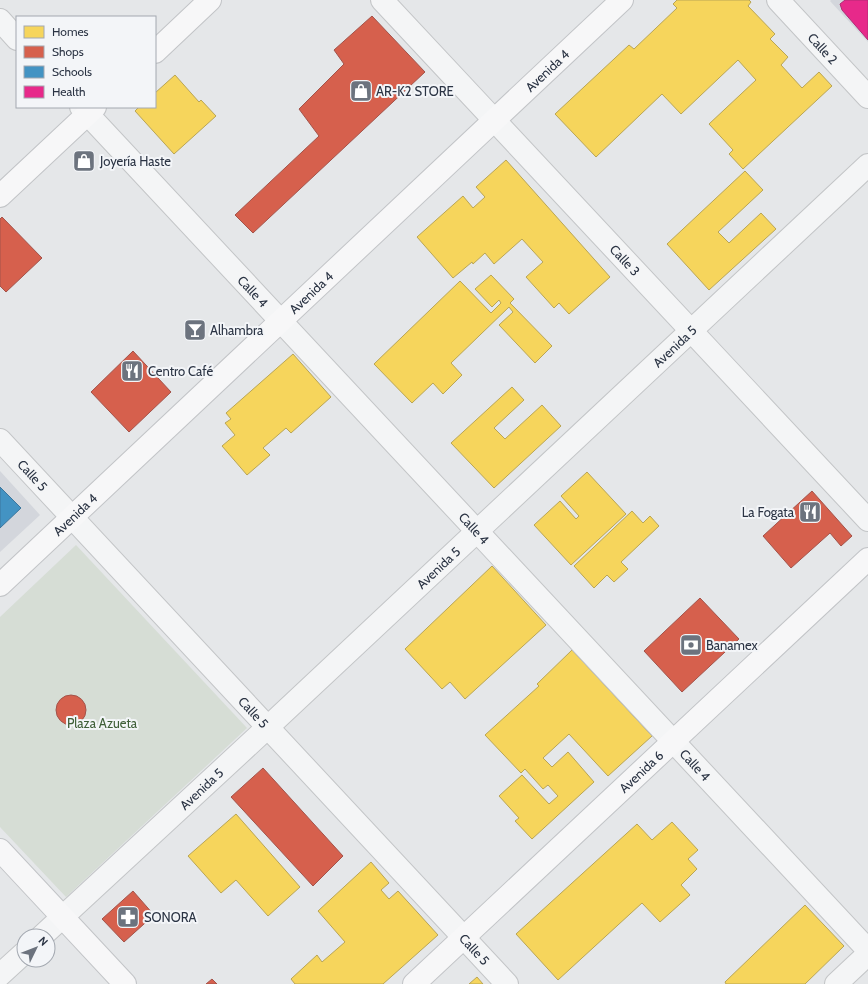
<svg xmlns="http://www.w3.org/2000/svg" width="868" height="984" viewBox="0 0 868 984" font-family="Cabin,sans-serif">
  <rect width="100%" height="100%" fill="#e5e7e9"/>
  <g fill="#d3d6dc">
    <path d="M831,0H868V42L830,1Z"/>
    <path d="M0,471L40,515L0,552Z"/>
  </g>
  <path fill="#d6ddd5" d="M76,545L247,728L66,897L0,827V617Z"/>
  <g fill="#f6d55c" stroke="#b9a555">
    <path d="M677,0H749L751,2L748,6L775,34L770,39L788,57L781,65L802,88L819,72L832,86L743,169L729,154L733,150L709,124L756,80L738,60L681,114L662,94L596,157L555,114L629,45L634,49L677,8L673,4Z"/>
    <path d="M175,75L199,102L201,100L216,116L174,154L135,111L139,107H155V93Z"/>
    <path d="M506,160L610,277L569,314L559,303L554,308L526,277L543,262L522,239L494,264L485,253L473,264L472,262L453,278L417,237L463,196L473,208L485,197L476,187Z"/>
    <path d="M745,171L763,190L718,232L729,243L761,213L776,229L709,290L667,244Z"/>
    <path d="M491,275L514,299L510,303L552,346L535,363L499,325L513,312L509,307L451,363L462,375L443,394L433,383L412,403L374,364L460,281L491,313L501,303L499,300L492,307L475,289Z"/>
    <path d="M293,354L331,397L291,433L286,428L263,448L270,455L247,475L222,446L235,435L225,423L231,419L226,413Z"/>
    <path d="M512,387L524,400L494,428L505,439L542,405L561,426L494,488L451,443Z"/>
    <path d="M587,472L626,514L571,565L534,525L560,501L576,519L579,516L561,496Z"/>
    <path d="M632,511L643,523L650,516L659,526L621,562L628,569L614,582L607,575L594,588L574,566Z"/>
    <path d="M492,566L546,625L465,699L450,682L442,689L405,649Z"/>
    <path d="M572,650L652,736L608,776L569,734L543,758L552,767L568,752L594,782L532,839L515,821L519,818L499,796L522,775L549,804L558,796L548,785L543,789L525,769L521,773L485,735L539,686L537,684Z"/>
    <path d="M236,814L300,887L268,916L236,880L221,893L188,856Z"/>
    <path d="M672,822L698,850L688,859L697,869L681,885L690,895L660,922L642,903L558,980L516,934L637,824L652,840Z"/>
    <path d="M371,862L389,883L381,890L389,899L398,891L438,935L383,984H295L291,979L317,955L322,962L345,942L318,911Z"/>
    <path d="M805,905L844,946L805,984H726L725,982Z"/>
    <path d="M477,977L483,984H469Z"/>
  </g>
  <g fill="#d6604d" stroke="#a3534a">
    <path d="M372,16L425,72L253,233L235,215L319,136L299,109L344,64L334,50Z"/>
    <path d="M2,217L42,258L6,292L0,286V219Z"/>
    <path d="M133,351L171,392L129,432L91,392Z"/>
    <path d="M812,491L852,536L841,546L830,533L791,568L763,536Z"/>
    <path d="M700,598L739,639L682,692L644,651Z"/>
    <circle cx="71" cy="710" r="15"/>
    <path d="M263,768L343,856L313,886L231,797Z"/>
    <path d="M133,891L154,915L124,942L102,919Z"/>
    <path d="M212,979L217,984H206Z"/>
  </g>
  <path fill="#4393c3" stroke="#3c769d" d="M0,487L21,508L0,528Z"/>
  <path fill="#e7298a" stroke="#af2c75" d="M845,0H868V40L842,10L840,4Z"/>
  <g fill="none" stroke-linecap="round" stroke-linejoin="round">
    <g stroke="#c3c5c7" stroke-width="24">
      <g id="minor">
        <path id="s1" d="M382,0L868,520"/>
        <path id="s2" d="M778,0L868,97"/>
        <path d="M0,20L17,39"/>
        <path id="s3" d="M81,107L868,950"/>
        <path id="s4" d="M0,440L507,984"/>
        <path id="s5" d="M42,936L268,727L868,165"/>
        <path d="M0,975L24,953"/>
        <path d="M836,984L868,954"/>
      </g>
    </g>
    <g stroke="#c2c4c7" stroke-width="24">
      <g id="major">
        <path d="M155,52L210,0"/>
        <path d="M0,196L95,107"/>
        <path id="s6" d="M0,585L622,0"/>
        <path d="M0,850L125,984"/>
        <path id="s7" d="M414,984L868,559"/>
      </g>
    </g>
    <use href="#minor" stroke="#f4f5f6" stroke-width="22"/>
    <use href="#major" stroke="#f7f7f8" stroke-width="22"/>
  </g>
  <defs>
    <g id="shop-square" transform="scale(1.15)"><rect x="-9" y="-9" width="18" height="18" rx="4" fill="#6c737e" stroke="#f3f5f8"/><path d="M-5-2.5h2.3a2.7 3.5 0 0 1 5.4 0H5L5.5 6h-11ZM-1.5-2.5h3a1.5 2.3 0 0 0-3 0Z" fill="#fff"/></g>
    <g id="bar-square" transform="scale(1.15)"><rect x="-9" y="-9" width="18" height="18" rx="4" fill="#6c737e" stroke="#f3f5f8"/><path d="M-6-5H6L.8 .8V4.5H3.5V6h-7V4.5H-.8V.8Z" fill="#fff"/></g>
    <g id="restaurant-square" transform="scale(1.15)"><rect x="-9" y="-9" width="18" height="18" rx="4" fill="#6c737e" stroke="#f3f5f8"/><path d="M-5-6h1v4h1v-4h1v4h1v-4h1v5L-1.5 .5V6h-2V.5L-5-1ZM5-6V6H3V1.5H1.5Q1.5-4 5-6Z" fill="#fff"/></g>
    <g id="bank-square" transform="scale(1.15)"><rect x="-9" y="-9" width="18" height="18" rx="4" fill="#6c737e" stroke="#f3f5f8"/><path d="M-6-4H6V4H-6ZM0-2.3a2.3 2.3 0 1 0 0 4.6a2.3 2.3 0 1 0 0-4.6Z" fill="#fff"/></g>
    <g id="pharmacy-square" transform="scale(1.15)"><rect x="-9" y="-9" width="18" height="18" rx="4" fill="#6c737e" stroke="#f3f5f8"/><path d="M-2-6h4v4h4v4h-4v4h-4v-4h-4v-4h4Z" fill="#fff"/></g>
  </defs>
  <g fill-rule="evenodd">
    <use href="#shop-square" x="361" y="91"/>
    <use href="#shop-square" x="84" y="161"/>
    <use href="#bar-square" x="195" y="330"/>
    <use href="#restaurant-square" x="132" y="371"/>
    <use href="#restaurant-square" x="810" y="512"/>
    <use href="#bank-square" x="691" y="645"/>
    <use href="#pharmacy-square" x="128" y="917"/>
  </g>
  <g text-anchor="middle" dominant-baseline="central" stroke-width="4" stroke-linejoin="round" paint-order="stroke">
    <g font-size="13" fill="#2b3444" stroke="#f3f5f8">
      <text stroke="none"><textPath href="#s2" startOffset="66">Calle 2</textPath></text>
      <text stroke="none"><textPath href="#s6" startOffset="751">Avenida 4</textPath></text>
      <text stroke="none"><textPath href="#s1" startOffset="356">Calle 3</textPath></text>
      <text stroke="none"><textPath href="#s3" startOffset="252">Calle 4</textPath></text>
      <text stroke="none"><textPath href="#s6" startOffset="427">Avenida 4</textPath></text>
      <text stroke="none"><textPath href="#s5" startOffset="865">Avenida 5</textPath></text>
      <text stroke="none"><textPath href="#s4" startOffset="48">Calle 5</textPath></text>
      <text stroke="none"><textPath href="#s6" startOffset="103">Avenida 4</textPath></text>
      <text stroke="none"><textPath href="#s3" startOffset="576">Calle 4</textPath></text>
      <text stroke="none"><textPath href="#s5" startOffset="541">Avenida 5</textPath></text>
      <text stroke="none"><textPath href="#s4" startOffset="372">Calle 5</textPath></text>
      <text stroke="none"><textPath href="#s3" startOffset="900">Calle 4</textPath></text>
      <text stroke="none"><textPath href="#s7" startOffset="311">Avenida 6</textPath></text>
      <text stroke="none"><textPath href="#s5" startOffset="217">Avenida 5</textPath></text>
      <text stroke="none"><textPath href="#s4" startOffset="696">Calle 5</textPath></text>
    </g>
    <g font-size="13" fill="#2b3444" stroke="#f3f5f8" text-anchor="start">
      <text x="376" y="91">AR-K2 STORE</text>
      <text x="100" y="161">Joyería Haste</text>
      <text x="210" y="330">Alhambra</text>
      <text x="148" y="371">Centro Café</text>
      <text x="794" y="512" text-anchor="end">La Fogata</text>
      <text x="706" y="645">Banamex</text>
      <text x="144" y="917">SONORA</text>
    </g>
    <g font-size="13" fill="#3f5f38" stroke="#f3f5f8">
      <text x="102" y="723">Plaza Azueta</text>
    </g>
  </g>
  <rect x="16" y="16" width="140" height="92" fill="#f3f5f8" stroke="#a3a8b0"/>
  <rect x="24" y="26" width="20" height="12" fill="#f6d55c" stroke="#a3a8b0"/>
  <text x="52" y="36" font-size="12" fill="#2b3444">Homes</text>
  <rect x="24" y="46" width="20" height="12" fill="#d6604d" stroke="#a3a8b0"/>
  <text x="52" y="56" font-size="12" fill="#2b3444">Shops</text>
  <rect x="24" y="66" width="20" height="12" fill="#4393c3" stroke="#a3a8b0"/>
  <text x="52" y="76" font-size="12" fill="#2b3444">Schools</text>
  <rect x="24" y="86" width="20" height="12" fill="#e7298a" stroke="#a3a8b0"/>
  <text x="52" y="96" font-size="12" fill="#2b3444">Health</text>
  <g transform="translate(36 948) rotate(47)"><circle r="19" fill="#f3f5f8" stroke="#a3a8b0"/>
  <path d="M0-3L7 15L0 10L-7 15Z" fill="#6c737e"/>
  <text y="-6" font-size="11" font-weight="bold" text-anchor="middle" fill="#2b3444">N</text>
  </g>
</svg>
